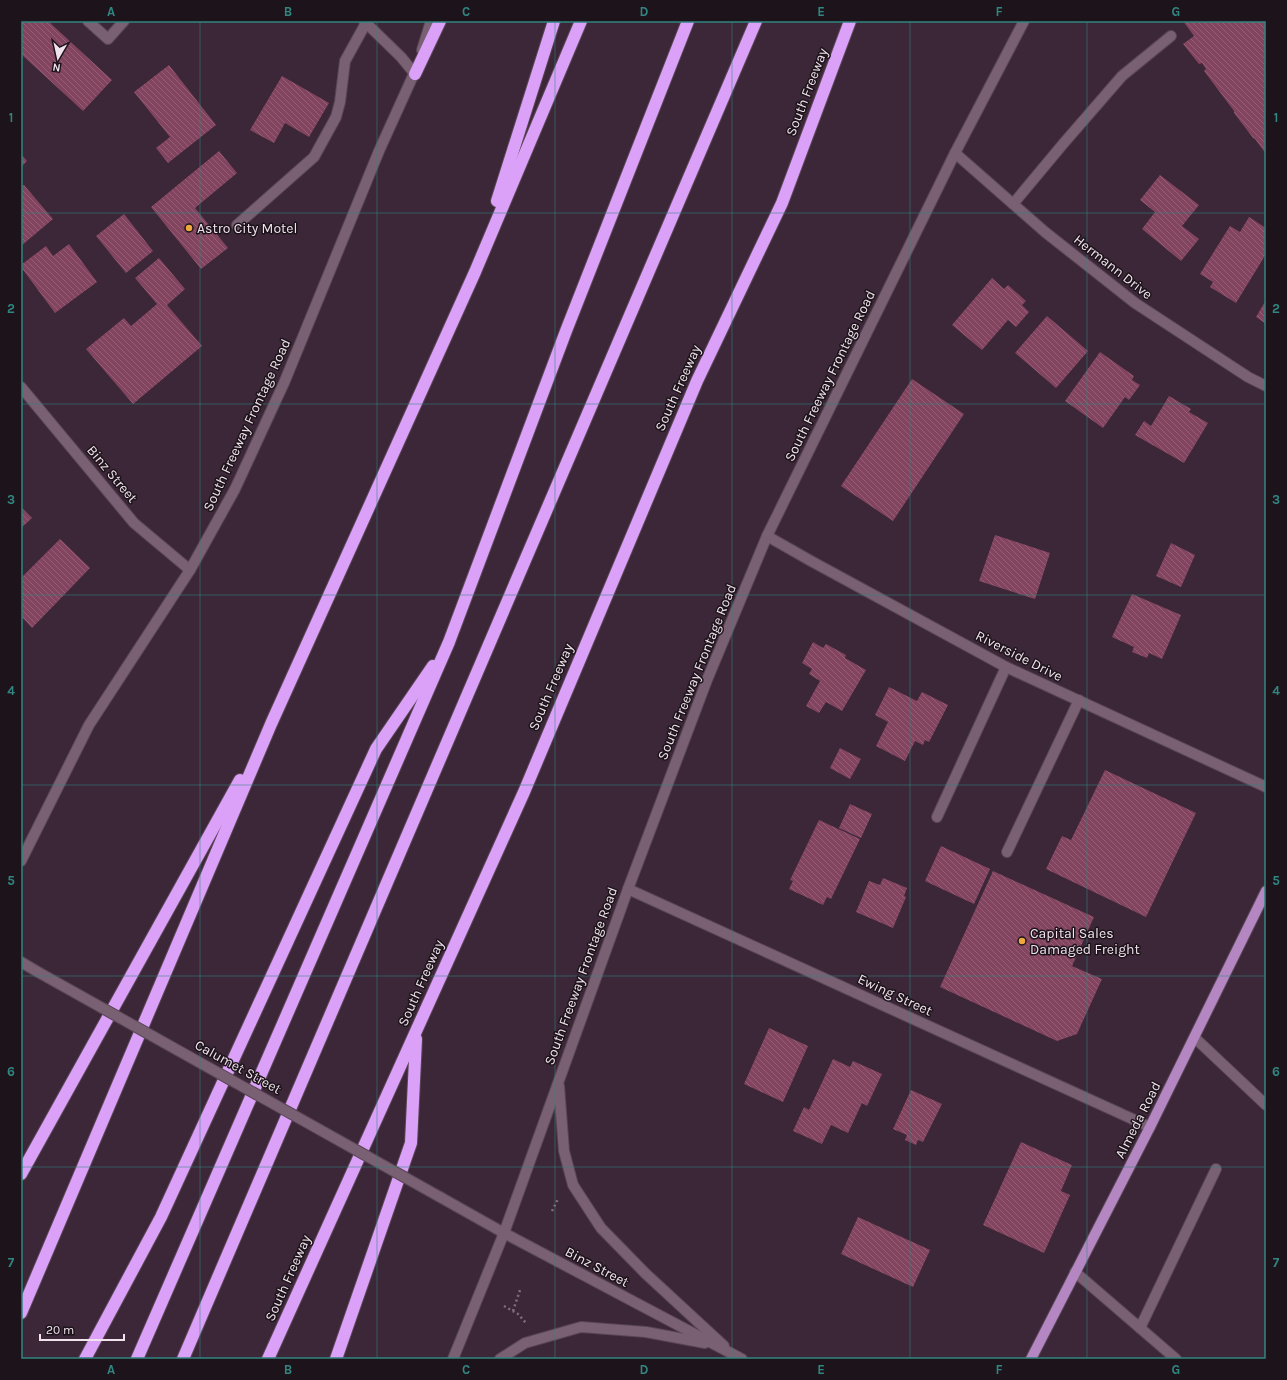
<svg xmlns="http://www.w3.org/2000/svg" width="1287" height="1380" viewBox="0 0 1287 1380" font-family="Karla,sans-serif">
  <defs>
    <pattern id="building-back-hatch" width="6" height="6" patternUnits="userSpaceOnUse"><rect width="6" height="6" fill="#82445f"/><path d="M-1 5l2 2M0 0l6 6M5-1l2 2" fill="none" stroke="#945f76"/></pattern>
  </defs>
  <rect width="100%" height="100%" fill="#3c2738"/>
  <g fill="url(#building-back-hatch)">
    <path d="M21,21H48L112,80L83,111L21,54Z"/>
    <path d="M1183,21H1266V154L1255,139L1253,138L1234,113V111L1204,71L1206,69L1202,63L1199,64L1183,44L1194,36Z"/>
    <path d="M169,65L216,125L168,163L156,148L170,137L134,92Z"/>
    <path d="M282,76L329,103L309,137L285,123L274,143L250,130Z"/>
    <path d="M219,151L237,173L195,208L228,248L201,269L151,207Z"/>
    <path d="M21,154L27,161L21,167Z"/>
    <path d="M1160,175L1199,205L1182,226L1199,239L1181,261L1142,229L1155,212L1140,200Z"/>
    <path d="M24,185L53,219L21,246V187Z"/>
    <path d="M124,214L153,251L126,273L96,236Z"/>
    <path d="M1249,217L1266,228V254L1236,303L1210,287L1213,282L1200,274L1230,226L1240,232Z"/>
    <path d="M69,244L97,282L55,313L21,267V265L46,246L53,256Z"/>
    <path d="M159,258L185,289L167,305L202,346L133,404L86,349L124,318L131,326L157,304L135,278Z"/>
    <path d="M992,278L1004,289L1008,285L1026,301L1022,305L1029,312L1016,327L1008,320L982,350L952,325Z"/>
    <path d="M1266,300V324L1256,317Z"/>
    <path d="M1047,316L1088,351L1056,388L1015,353Z"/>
    <path d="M1100,352L1134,376L1132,380L1140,385L1129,400L1125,397L1103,428L1065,401Z"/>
    <path d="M912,379L964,414L893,521L841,486Z"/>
    <path d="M1169,396L1191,409L1189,412L1208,423L1184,463L1135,435L1144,421L1151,426Z"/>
    <path d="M21,507L32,518L21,528Z"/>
    <path d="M995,535L1050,553L1035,599L979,581Z"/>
    <path d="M60,539L90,568L32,628L21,616V578Z"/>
    <path d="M1171,543L1195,555L1181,587L1156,576Z"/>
    <path d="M1132,594L1181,615L1162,659L1149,653L1147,658L1132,652L1134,647L1112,637Z"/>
    <path d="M813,642L823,648L826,644L846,655L845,658L866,670L842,711L826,702L819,713L806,706L820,681L809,674L812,669L802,663Z"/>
    <path d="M889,687L917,701L922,692L948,705L929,742L925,740L923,745L915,741L905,761L876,746L888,722L875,715Z"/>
    <path d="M840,748L861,759L850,779L830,768Z"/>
    <path d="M1105,770L1196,813L1146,917L1046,869L1062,836L1071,840Z"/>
    <path d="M850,804L872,814L861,838L839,828Z"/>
    <path d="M819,820L860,839L831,899L827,897L823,905L789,889L793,881L790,880Z"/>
    <path d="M941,846L990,869L974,904L925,881Z"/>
    <path d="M993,871L1094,917L1072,966L1102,979L1077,1034L1057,1041L940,987Z"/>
    <path d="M883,878L907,888L904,896L906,897L893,928L856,912L869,881L880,885Z"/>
    <path d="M769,1028L808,1046L783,1102L744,1084Z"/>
    <path d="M833,1059L850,1067L853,1061L882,1074L867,1106L862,1103L848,1133L831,1125L822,1144L793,1131L804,1107L809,1110Z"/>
    <path d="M911,1090L942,1104L923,1142L918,1140L916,1145L905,1140L907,1135L893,1129Z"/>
    <path d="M1021,1142L1072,1165L1061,1191L1070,1195L1044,1253L983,1225Z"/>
    <path d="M858,1217L930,1250L913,1287L841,1254Z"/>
  </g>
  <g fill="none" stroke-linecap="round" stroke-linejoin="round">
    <g stroke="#594655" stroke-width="12">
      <g id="service">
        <path d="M88,21L108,39L124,21"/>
        <path d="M1013,204L1063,144L1122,76L1171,36"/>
        <path d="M237,225L314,157L336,117L340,102L345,61L366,23"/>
        <path d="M937,817L1006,667"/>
        <path d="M1007,852L1079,700"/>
        <path d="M1075,1272L1176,1359"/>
        <path d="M1140,1328L1216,1169"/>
      </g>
    </g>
    <g stroke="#594655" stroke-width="12">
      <g id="minor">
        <path d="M364,21L401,57L415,74"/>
        <path d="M955,153L1045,232L1135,303L1248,377L1266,386"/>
        <path d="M21,387L134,523L190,570"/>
        <path d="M767,536L811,561L1006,667L1266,787"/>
        <path d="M628,889L1150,1127"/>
        <path d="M1195,1038L1266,1105"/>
      </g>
    </g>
    <g stroke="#594655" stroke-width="12">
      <g id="secondary">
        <path d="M422,50L431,21"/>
        <path d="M21,861L89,725L190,570L235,489L284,383L379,151L417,67"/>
        <path d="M21,962L38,972"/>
        <path d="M559,1086L564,1151L573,1185L601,1228L645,1273L724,1346"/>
        <path d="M440,1197L504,1233L742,1359"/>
        <path d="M453,1359L504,1233L628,889L707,680L767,536L955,153L1024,21"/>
        <path d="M500,1359L525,1343L581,1327L646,1332L705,1343"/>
      </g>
    </g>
    <g stroke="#594655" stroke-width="12">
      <path id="primary" d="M1031,1359L1150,1127L1266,891"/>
    </g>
    <g stroke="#594655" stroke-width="14">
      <g id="motorway">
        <path d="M415,74L440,21"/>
        <path d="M497,201L554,21"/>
        <path d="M21,1174L240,780"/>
        <path d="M21,1313L271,724L475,272L581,21"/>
        <path d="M85,1359L161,1217L376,749L433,666"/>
        <path d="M137,1359L449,642L566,331L688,21"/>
        <path d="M183,1359L756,21"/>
        <path d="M268,1359L524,792L697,381L782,203L850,21"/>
        <path d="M336,1359L411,1143L416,1039"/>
      </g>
    </g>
    <g stroke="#806e7c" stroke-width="2.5" stroke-dasharray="2 3" stroke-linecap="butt">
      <path d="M552,1211L558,1199"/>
      <path d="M504,1306L518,1314L526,1323"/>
      <path d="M513,1311L520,1290"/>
    </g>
    <use href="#service" stroke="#796073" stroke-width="10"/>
    <use href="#minor" stroke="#796073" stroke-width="10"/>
    <use href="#secondary" stroke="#796073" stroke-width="10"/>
    <use href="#primary" stroke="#b487c3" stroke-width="10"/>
    <use href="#motorway" stroke="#dba1f8" stroke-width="12"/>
    <g stroke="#594655" stroke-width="12" stroke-linecap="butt">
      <path id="secondary-bridge" d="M38,972L440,1197"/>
    </g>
    <use href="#secondary-bridge" stroke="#796073" stroke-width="10"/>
  </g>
  <path fill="none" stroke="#318681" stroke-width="1" stroke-opacity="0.55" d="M200,21V1359M377,21V1359M555,21V1359M732,21V1359M910,21V1359M1087,21V1359M21,213H1266M21,404H1266M21,595H1266M21,785H1266M21,976H1266M21,1167H1266"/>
  <g fill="#eea83c" stroke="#1d141b" stroke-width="1.5">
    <circle cx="189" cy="228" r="4"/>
    <circle cx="1022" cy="941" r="4"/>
  </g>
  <g text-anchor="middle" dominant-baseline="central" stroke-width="3" stroke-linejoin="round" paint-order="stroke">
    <g font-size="14" fill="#f1e3ed" stroke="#1d141b">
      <text transform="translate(807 92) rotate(-69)">South Freeway</text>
      <text transform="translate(1113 267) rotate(38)">Hermann Drive</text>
      <text transform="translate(830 376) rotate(-64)">South Freeway Frontage Road</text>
      <text transform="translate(678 388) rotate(-66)">South Freeway</text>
      <text transform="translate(247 425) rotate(-65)">South Freeway Frontage Road</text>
      <text transform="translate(112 474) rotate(50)">Binz Street</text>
      <text transform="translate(1019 656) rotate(27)">Riverside Drive</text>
      <text transform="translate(697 672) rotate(-68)">South Freeway Frontage Road</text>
      <text transform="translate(551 687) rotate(-67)">South Freeway</text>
      <text transform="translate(581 976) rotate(-70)">South Freeway Frontage Road</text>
      <text transform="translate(421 983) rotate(-66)">South Freeway</text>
      <text transform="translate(895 995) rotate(25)">Ewing Street</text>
      <text transform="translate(238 1067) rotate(29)">Calumet Street</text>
      <text transform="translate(1138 1120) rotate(-63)">Almeda Road</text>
      <text transform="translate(597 1267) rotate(28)">Binz Street</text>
      <text transform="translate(288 1278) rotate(-66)">South Freeway</text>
    </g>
    <g font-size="14" fill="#f1e3ed" stroke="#1d141b" text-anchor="start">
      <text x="197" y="228">Astro City Motel</text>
      <text x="1030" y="933">Capital Sales<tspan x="1030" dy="16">Damaged Freight</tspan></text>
    </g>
  </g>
  <rect width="1287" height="1380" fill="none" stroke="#1d141b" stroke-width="44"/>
  <g transform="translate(58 58) rotate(189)" stroke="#1d141b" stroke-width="3" paint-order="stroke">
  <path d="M0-3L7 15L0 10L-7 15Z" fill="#f1e3ed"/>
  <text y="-6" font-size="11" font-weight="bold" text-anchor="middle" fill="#f1e3ed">N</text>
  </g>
  <path d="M40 1334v6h84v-6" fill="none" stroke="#f1e3ed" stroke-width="2"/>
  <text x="46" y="1334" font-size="12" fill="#f1e3ed" stroke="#1d141b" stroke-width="3" paint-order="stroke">20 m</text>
  <rect x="22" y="22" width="1243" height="1336" fill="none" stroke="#318681" stroke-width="1.5"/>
  <g font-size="13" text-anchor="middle" font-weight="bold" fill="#318681">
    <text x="111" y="16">A</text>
    <text x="288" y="16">B</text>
    <text x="466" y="16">C</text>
    <text x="644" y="16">D</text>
    <text x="821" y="16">E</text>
    <text x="999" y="16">F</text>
    <text x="1176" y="16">G</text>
    <text x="11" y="122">1</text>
    <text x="1276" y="122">1</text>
    <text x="11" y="313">2</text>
    <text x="1276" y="313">2</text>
    <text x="11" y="504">3</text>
    <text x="1276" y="504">3</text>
    <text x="11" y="695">4</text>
    <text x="1276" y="695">4</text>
    <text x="11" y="885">5</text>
    <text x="1276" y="885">5</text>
    <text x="11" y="1076">6</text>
    <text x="1276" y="1076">6</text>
    <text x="11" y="1267">7</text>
    <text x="1276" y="1267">7</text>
    <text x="111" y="1374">A</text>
    <text x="288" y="1374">B</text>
    <text x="466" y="1374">C</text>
    <text x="644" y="1374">D</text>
    <text x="821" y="1374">E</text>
    <text x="999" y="1374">F</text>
    <text x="1176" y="1374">G</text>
  </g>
</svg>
